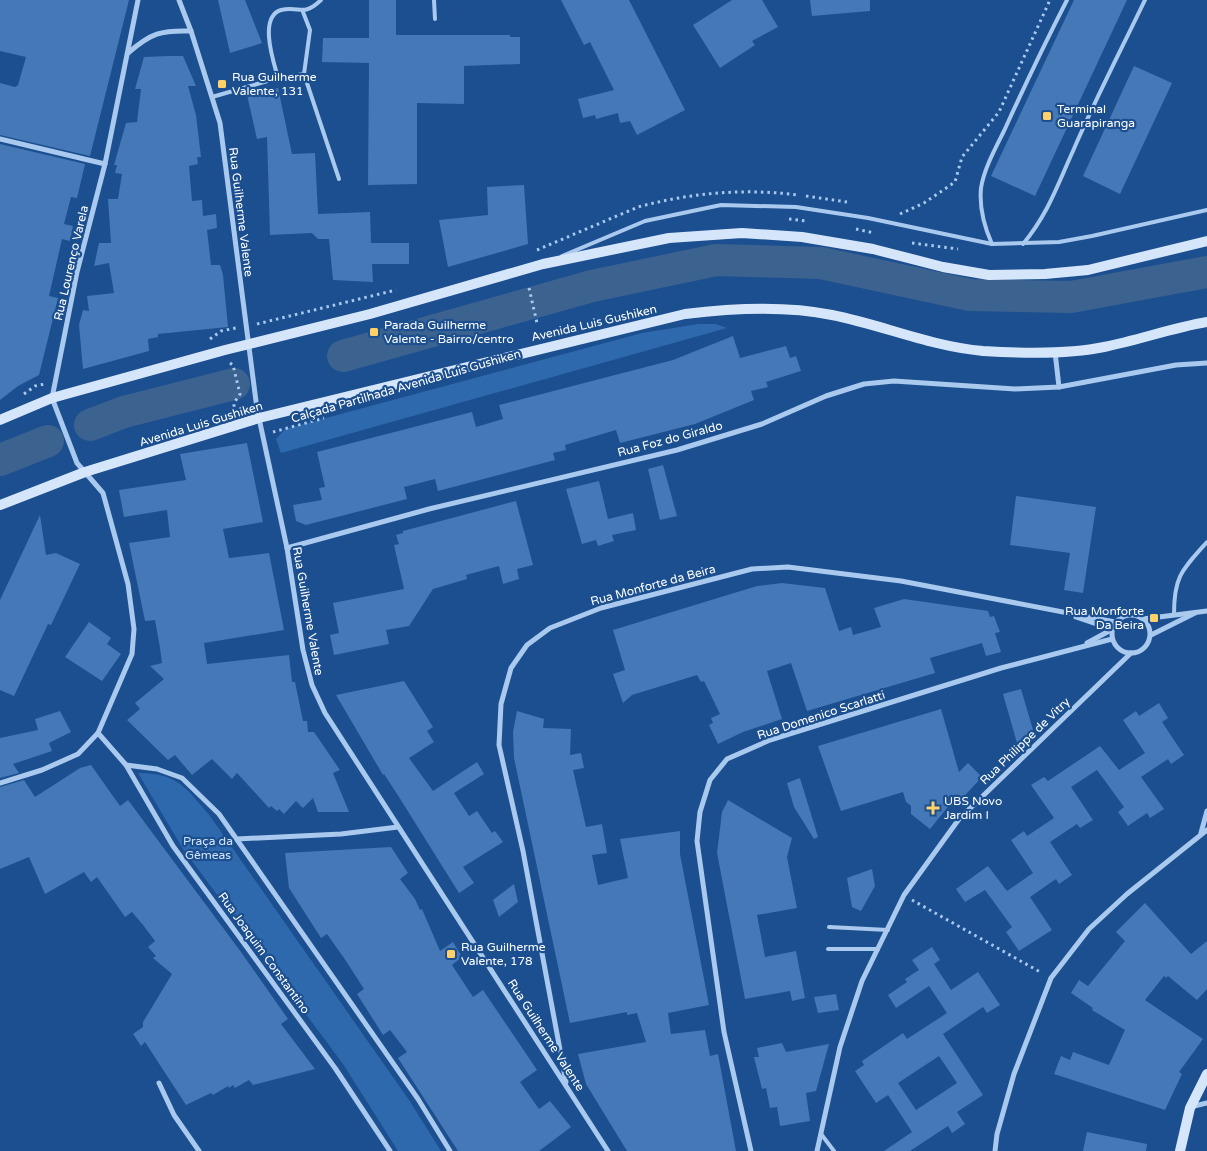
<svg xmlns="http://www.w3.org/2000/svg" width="1207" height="1151" viewBox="0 0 1207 1151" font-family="'Varela Round',sans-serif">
  <rect width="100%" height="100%" fill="#1b4f8f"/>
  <g fill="#2e69ad">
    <path d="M698,324H716L727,328L281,453L276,439L285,429L642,333Z"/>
    <path d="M138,773C178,773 186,788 210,816L409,1100L441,1151H398L343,1064L183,849Z"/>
  </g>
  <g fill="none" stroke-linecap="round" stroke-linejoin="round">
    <g stroke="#3c6290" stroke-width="32">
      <path d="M343,356L592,286L716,260L821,263L970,295L1071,297L1207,272"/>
      <path d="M90,425L124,412L234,384"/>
      <path d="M0,460L48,441"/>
    </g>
  </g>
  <g fill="#4478b7" fill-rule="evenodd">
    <path d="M0,0H129L90,156L0,135V83L15,87L18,85L26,57L0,51Z"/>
    <path d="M218,0H245L262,43L230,53Z"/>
    <path d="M369,0H396V35H510V37H520V64L464,66V104L417,103V184L368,185L369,63L322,62L323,38H369Z"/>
    <path d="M561,0H629L685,110L637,135L630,121L620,123L618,113L596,119L595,115L583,118L578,99L614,90L590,42L584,45Z"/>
    <path d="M732,0H762L778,27L752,41L755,45L720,68L693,25Z"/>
    <path d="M810,0H870V11L812,16Z"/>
    <path d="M1074,0H1127L1035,196L991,176Z"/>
    <path d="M169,56H183L196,86H188L196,115L201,157H197L198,164L189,166L192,201L202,200L203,216L216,214L217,228L207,230L211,265H220L223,275L228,327L158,334V337L148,339L149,351L83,369L79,325L83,310L89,311L87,296L114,293L109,263L94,266L99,243H111L108,199H118L122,174L115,173L117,165H114L126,123L137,122L141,89H135L144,57Z"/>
    <path d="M1134,66L1172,83L1120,194L1083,176Z"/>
    <path d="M278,88L292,154L315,153L318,214L370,212L371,243H409V264H372L373,282L333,280L329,239H318L312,233L270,235L267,137L257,139L247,95Z"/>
    <path d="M0,144L85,164L77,198L71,197L64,224L73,226L70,241L62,239L49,296L58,298L39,375L18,386L0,400Z"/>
    <path d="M524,185L528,244L448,267L439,220L488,215L487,187Z"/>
    <path d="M733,336L740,358L786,346L790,358L796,356L801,371L766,382L768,387L751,391L754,400L695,424L620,443L616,430L565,445L566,450L553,453L555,460L438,491L435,479L404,487L407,499L306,525L296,521L293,505L322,500L319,488L325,487L317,452L472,412L476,427L503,419L499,405L673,360Z"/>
    <path d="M247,443L263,522L223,529L229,558L269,553L284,630L204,643L207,664L289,655L292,682H295L303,721H307L308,732H314L340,770L333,773L349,812H318L313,798L303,808L296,801L284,814L279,809L277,811L271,806L269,808L237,773L232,779L212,759L192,775L175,755L168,760L127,720L140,709L135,703L164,679L150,666L162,663L160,648L155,620L145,621L129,543L170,537L167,510L124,517L119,490L186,480L180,454Z"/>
    <path d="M663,465L677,516L660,520L648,469Z"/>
    <path d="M599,481L608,519L633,513L636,530L612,535L614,541L598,546L596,540L582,544L566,489Z"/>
    <path d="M1016,496L1096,507L1083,593L1064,590L1070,553L1010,545Z"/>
    <path d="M516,501L533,565L517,569L519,579L503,584L499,566L466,575L467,579L433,589L409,626L386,630L389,644L334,655L330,635L339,633L333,603L404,589L394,545L399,544L396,535L403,533V531Z"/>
    <path d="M40,515L46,555L56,553L80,564L51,625L48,624L14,696L0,690V600Z"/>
    <path d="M782,583L825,588L839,631L851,627L853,635L881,627L874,608L904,599L988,611L990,617L994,616L1000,632L995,633L1001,652L986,656L982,643L930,658L935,673L807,711L791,663L767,671L782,719L743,732L718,744L709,725L713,723L711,718L720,714L704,681L701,682L697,675L632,695L623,703L613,674L625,670L613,630L757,586Z"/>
    <path d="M89,622L111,638L107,644L121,654L102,681L65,657Z"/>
    <path d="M404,681L433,727L427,731L434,742L409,758L433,791L477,762L484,774L454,793L469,816L477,811L492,833L495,831L503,842L463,867L474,883L459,893L399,797L384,774L383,775L336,695Z"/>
    <path d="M1021,689L1033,730L1017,743L1003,694Z"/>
    <path d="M1159,703L1168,718L1162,722L1184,755L1171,764L1168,759L1141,777L1164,809L1150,818L1147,813L1128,826L1118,812L1124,807L1097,770L1071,787L1093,820L1080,828L1077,824L1050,842L1072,875L1059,884L1056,879L1030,897L1052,930L1019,951L1006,932L1012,927L985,890L965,902L956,889L988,866L1007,891L1033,873L1011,840L1024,831L1027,836L1054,818L1031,785L1044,777L1048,781L1100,746L1119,770L1145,753L1123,720L1136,711L1139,716Z"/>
    <path d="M941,709L959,772L968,763L982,777L955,806L951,803L930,829L911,814V806L906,802L903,792L841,811L818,746Z"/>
    <path d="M60,711L71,732L49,743L52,751L13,764L19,773L0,778V738L38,730L35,719Z"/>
    <path d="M517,711L544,719L543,728L571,729L570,755L581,753L584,768L573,770L586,827L602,824L607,853L592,855L598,885L628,878L620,839L680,831V854L709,1005L668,1013L671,1034L705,1030L710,1056L718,1054L736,1151H627L586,1084L578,1054L646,1042L637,1013L627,1015V1012L570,1023L514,758L513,732Z"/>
    <path d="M91,765L120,806L128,800L241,952L288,1019L281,1024L315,1069L253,1085L249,1080L235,1088L233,1085L229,1088L228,1086L213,1095L211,1093L186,1105L145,1042L141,1046L133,1034L143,1027V1022L172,974L153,958L156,956L148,947L155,941L143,925L132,912L125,917L97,877L91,882L84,872L45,894L29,857L0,869V787L24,780L35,797L80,768Z"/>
    <path d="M800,778L818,837L814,839L794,807L787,783Z"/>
    <path d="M728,800L792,838L787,857L797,908L757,915L765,957L796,951L805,998L792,1001L790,991L745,999L717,853L722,812Z"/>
    <path d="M391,847L408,873L400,879L415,899L420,910L422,909L440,951L453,942L462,957L452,965L473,997L483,990L537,1070L520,1082L539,1109L550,1101L571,1127L539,1151H458L398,1058L407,1052L390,1030L383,1035L357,994L364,989L346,961L327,934L321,938L289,888L285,853Z"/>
    <path d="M872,869L875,886L861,911L852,907L847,878Z"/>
    <path d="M514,884L518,902L499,917L493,900Z"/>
    <path d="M1145,903L1191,954L1207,941V989L1197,1000L1168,976L1166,978L1164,976L1145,1000L1203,1039L1179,1072L1182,1074L1165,1110L1054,1074L1061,1056L1070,1060L1073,1052L1109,1065L1125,1030L1092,1010L1093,1008L1071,993L1079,980L1088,986L1125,941L1116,932Z"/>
    <path d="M932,947L940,960L934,964L951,990L978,972L1000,1005L987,1013L983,1007L943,1034L983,1095L957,1112L965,1124L952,1133L948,1126L910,1151H884L912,1132L888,1095L876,1103L855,1071L864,1065L862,1061L903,1033L907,1039L947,1013L929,986L896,1008L888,995L907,982L905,979L919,970L912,960ZM939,1056L957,1083L916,1110L898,1083Z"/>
    <path d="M836,994L839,1010L818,1013L814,997Z"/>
    <path d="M782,1043L786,1052L829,1044L816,1091L806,1093L810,1121L780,1126L777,1107L770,1108L766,1088L762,1089L754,1057H759L757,1048Z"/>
    <path d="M1087,1132L1147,1144L1146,1151H1083Z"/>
  </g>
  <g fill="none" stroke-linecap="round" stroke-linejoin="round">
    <g stroke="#a9c9ee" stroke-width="3" stroke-dasharray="2.5 4" stroke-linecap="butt">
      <path d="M806,196L847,202"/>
      <path d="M900,214L924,203L955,182L962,157L999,112L1050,0"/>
      <path d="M789,219L806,221"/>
      <path d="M856,229L874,233"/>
      <path d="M912,243L958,249"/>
      <path d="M537,250L638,207C690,193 744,188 798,195"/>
      <path d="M529,288L537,323"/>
      <path d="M257,324L396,290"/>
      <path d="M210,339L221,331L236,328"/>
      <path d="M230,363L233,365L240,394L234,403V411"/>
      <path d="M24,394L35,386L45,384"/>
      <path d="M273,432L324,418"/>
      <path d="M912,900L1042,973"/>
    </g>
    <g stroke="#a9c9ee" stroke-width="4">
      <path d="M434,0L435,19"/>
      <path d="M304,74L339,179"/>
      <path d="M278,78C274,63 258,17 281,10C300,5 302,18 321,0"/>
      <path d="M212,97L278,78L304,74L310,30L303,12"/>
      <path d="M992,244C984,226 979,208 981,188C984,169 995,149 1004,131C1024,87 1045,43 1067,0"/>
      <path d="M1023,244C1048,214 1057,186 1073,151C1095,100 1121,50 1145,0"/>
      <path d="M562,256L645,221L721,205L796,207L868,218L992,244L1059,242L1092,236L1207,210"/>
      <path d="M1174,614C1174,576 1182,570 1207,542"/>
      <path d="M829,927L888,930"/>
      <path d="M828,949H878"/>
      <path d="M821,1134L834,1151"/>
    </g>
    <g stroke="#a9c9ee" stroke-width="5">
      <path d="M179,0L191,31L220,123L257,409L287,548L303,650L312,685L325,713L608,1151"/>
      <path d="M128,53C151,33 161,30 191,31"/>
      <path d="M0,139L105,164"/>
      <path d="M1055,352L1059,387"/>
      <path d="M287,548L429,509L677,450L762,424L826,396L864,384L894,381L1015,389L1059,387L1176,365L1207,363"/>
      <circle cx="1131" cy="634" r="19"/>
      <path d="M1076,617L1111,629"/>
      <path d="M1143,619L1207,611"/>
      <path d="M1151,635L1195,613"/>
      <path d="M1087,643L1111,630"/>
      <path d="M98,733L126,765L173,846L335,1068L390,1151"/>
      <path d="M126,765L157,769L182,778L219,814L418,1099L450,1151"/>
      <path d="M0,783L42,770L78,754L98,733L132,654L134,629L128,584L103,493L77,463L52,398L77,272L105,164L138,0"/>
      <path d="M1201,833L1207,811"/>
      <path d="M237,839L341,834L398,827"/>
      <path d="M566,1082L523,851L499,745L501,704L511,668L527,645L550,628L601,608L752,569L788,567L901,581L1115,622"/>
      <path d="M159,1083L174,1115L199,1151"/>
      <path d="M1190,1107L1207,1103"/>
      <path d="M751,1151L724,1032L697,841L700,812L710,780L727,759L770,740L1001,668L1112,639"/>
      <path d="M817,1151L840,1047L862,981L904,895L959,819L1131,653"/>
      <path d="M995,1151L997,1134L1014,1074L1051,978L1089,929L1127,894L1207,830"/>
    </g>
    <g stroke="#d6e6fa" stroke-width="10">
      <path d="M0,420L52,398L225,350L370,314L543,264L669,238L742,233L802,237L873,249L943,267L989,275L1045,274L1088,270L1207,241"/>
      <path d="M0,505L85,472L259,418L685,314C733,308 784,305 832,315C883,325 929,346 983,351C1017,353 1071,354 1104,347C1139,340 1172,328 1207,322"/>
      <path d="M1180,1151L1190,1108L1207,1074"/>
    </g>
  </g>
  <g fill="#ffd166" stroke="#1b4f8f" stroke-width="2">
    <rect x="217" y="79" width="10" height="10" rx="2.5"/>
    <rect x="1042" y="111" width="10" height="10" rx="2.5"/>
    <rect x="369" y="327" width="10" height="10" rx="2.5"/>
    <rect x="1149" y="613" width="10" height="10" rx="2.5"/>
    <path d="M930.5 800.5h5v5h5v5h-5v5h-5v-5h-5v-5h5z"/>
    <rect x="446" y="949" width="10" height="10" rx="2.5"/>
  </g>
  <g text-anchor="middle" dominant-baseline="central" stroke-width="4.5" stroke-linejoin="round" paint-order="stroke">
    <g font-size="12" fill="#fff" stroke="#1b4f8f" text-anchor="start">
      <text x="232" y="77">Rua Guilherme<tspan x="232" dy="14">Valente, 131</tspan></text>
      <text x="1057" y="109">Terminal<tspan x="1057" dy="14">Guarapiranga</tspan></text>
      <text x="384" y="325">Parada Guilherme<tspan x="384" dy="14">Valente - Bairro/centro</tspan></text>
      <text x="1144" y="611" text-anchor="end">Rua Monforte<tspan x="1144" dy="14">Da Beira</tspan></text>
      <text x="944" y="801">UBS Novo<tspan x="944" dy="14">Jardim I</tspan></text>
      <text x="461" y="947">Rua Guilherme<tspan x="461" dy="14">Valente, 178</tspan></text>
    </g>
    <g font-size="12" fill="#fff" stroke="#1b4f8f">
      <text transform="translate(241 212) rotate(83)">Rua Guilherme Valente</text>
      <text transform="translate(71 263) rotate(-77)">Rua Lourenço Varela</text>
      <text transform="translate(594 323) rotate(-13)">Avenida Luis Gushiken</text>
      <text transform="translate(406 386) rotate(-16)">Calçada Partilhada Avenida Luis Gushiken</text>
      <text transform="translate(201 424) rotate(-17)">Avenida Luis Gushiken</text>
      <text transform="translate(670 439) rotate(-15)">Rua Foz do Giraldo</text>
      <text transform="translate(653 585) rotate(-15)">Rua Monforte da Beira</text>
      <text transform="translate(308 611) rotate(80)">Rua Guilherme Valente</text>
      <text transform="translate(821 715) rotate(-18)">Rua Domenico Scarlatti</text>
      <text transform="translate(1025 741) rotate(-44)">Rua Philippe de Vitry</text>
      <text transform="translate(264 953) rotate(54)">Rua Joaquim Constantino</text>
      <text transform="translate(546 1035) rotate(57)">Rua Guilherme Valente</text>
    </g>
    <g font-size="12" fill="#cfe3fa" stroke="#1b4f8f">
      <text x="208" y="841">Praça da<tspan x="208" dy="14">Gêmeas</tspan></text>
    </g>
  </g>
</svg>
